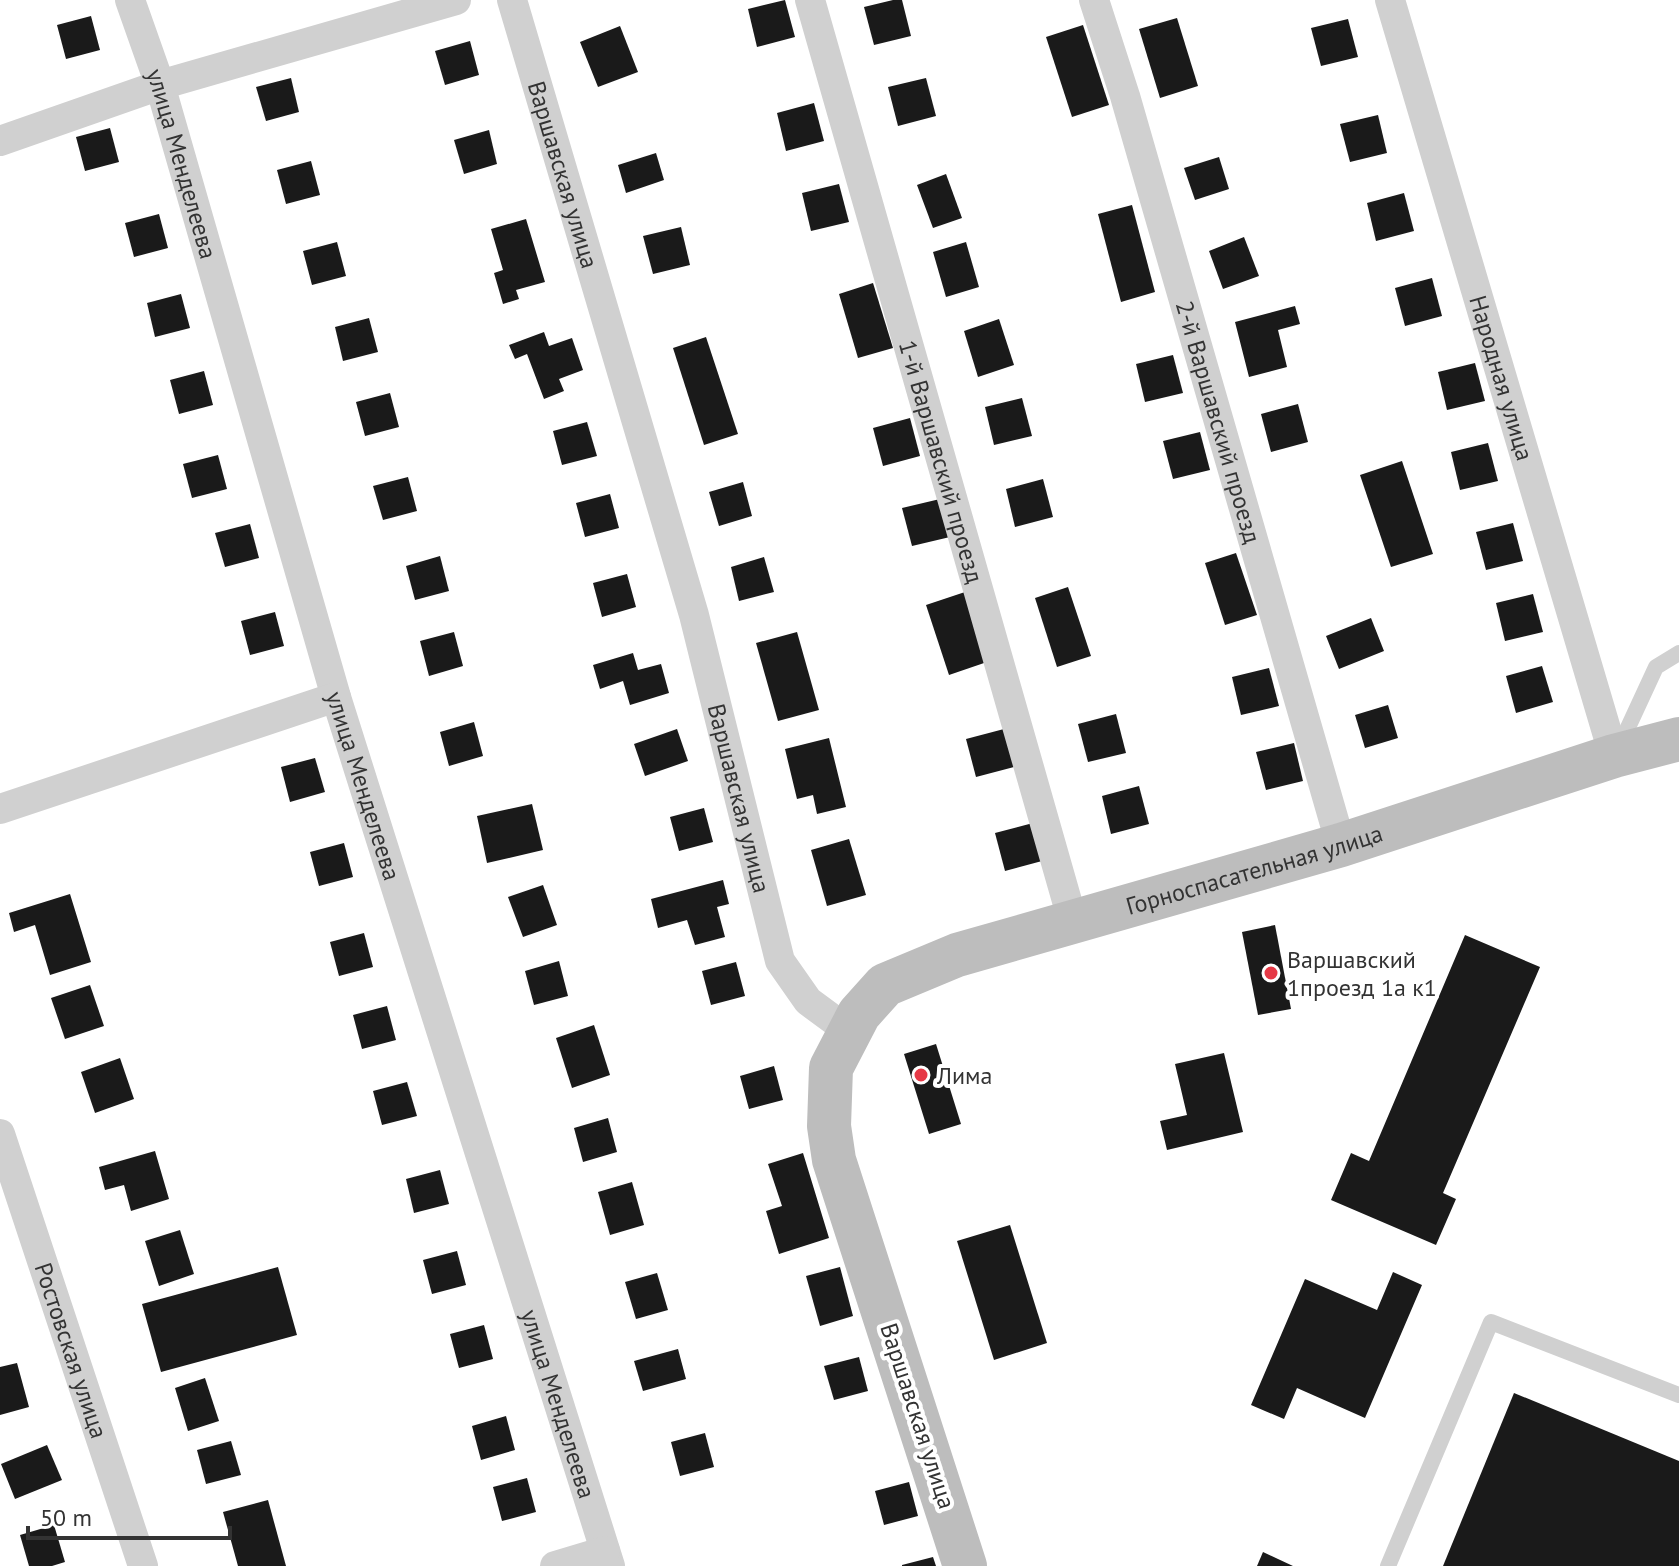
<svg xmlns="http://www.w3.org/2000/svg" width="1679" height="1566" viewBox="0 0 1679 1566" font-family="'PT Sans',sans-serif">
  <rect width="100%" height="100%" fill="#fff"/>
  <g fill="#1a1a1a">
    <path d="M785,0L795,37L757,47L748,9Z"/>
    <path d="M893,0H902L911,36L874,45L864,7Z"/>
    <path d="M91,16L100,50L66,59L57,25Z"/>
    <path d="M1177,18L1198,86L1160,98L1139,29Z"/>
    <path d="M1348,19L1358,57L1321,66L1311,28Z"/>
    <path d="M1083,25L1109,105L1072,117L1046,37Z"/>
    <path d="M620,26L638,72L598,87L580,42Z"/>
    <path d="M470,41L479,75L445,85L435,51Z"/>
    <path d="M291,78L299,112L266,121L256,87Z"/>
    <path d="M926,78L936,116L898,126L888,87Z"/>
    <path d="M814,103L824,141L786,151L777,113Z"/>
    <path d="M1378,115L1387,153L1350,162L1340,124Z"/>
    <path d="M110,128L119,162L85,171L76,137Z"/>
    <path d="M489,130L497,164L464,174L454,140Z"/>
    <path d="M656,153L664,180L626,193L618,165Z"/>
    <path d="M1219,157L1229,189L1195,200L1184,168Z"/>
    <path d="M311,161L320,195L286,204L277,170Z"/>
    <path d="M946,174L962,218L933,228L917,185Z"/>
    <path d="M839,184L849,222L811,231L802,193Z"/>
    <path d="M1404,193L1414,231L1376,241L1367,203Z"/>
    <path d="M1132,205L1155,292L1121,302L1098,214Z"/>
    <path d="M159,214L168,248L134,257L125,223Z"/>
    <path d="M526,219L545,282L516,290L519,299L503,304L494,273L503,270L491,229Z"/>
    <path d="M681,227L690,265L653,274L643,236Z"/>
    <path d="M1244,237L1259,276L1223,289L1209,251Z"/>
    <path d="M337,242L346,276L312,285L303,251Z"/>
    <path d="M966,242L979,287L946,297L933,252Z"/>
    <path d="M1432,278L1442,316L1405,326L1395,288Z"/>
    <path d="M873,283L893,348L858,358L839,294Z"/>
    <path d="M181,294L190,328L155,337L147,303Z"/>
    <path d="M1295,306L1300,324L1278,330L1287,367L1249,377L1235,322Z"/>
    <path d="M369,318L378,352L343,361L335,327Z"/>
    <path d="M999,319L1014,365L978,377L964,331Z"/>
    <path d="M544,332L549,346L572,338L583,370L559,379L564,391L544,399L527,354L515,359L509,345Z"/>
    <path d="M706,337L738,434L704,445L673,348Z"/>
    <path d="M1173,355L1183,393L1145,402L1136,364Z"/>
    <path d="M1475,363L1485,401L1447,410L1438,372Z"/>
    <path d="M204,371L213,405L179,414L170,380Z"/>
    <path d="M390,393L399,427L365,436L356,402Z"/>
    <path d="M1022,398L1032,436L994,445L985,407Z"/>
    <path d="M1298,404L1308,442L1271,452L1261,414Z"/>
    <path d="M910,418L920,456L883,466L873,428Z"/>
    <path d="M587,422L597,456L562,465L553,431Z"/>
    <path d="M1200,432L1210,470L1173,479L1163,441Z"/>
    <path d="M1488,443L1498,481L1460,490L1451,452Z"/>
    <path d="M218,455L227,489L192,498L183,464Z"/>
    <path d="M1402,461L1433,554L1391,567L1360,475Z"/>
    <path d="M408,477L417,511L383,520L373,486Z"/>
    <path d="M1043,479L1053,517L1015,527L1006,489Z"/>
    <path d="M743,482L752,516L719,526L709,492Z"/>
    <path d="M610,494L619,528L585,537L576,503Z"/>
    <path d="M940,499L950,537L912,546L902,508Z"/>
    <path d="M1513,523L1523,561L1486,570L1476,532Z"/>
    <path d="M250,524L259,558L225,567L215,533Z"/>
    <path d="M1236,553L1257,615L1225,625L1205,563Z"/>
    <path d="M440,556L449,591L415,600L406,566Z"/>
    <path d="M764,557L774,592L739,601L731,567Z"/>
    <path d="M627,574L636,607L602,617L593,583Z"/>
    <path d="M1068,587L1091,656L1057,667L1035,598Z"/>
    <path d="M965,592L987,662L949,675L926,605Z"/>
    <path d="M1533,594L1543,632L1505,641L1496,603Z"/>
    <path d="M275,612L284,646L250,655L241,621Z"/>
    <path d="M1371,618L1384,651L1339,669L1326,636Z"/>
    <path d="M454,632L463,666L429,676L420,641Z"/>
    <path d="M797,632L819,710L778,721L756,643Z"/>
    <path d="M633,653L638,670L661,664L669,693L630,705L623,681L600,689L593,665Z"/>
    <path d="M1542,666L1553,702L1516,713L1506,676Z"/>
    <path d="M1269,668L1279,706L1241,715L1232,677Z"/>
    <path d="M1388,705L1398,738L1365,748L1355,715Z"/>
    <path d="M1116,714L1126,753L1088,762L1078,724Z"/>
    <path d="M474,722L483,756L449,766L440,732Z"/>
    <path d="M677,729L688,761L645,776L634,744Z"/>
    <path d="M1004,729L1014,767L976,777L966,739Z"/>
    <path d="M829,738L846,807L817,814L813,795L797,799L785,749Z"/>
    <path d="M1294,743L1303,781L1266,790L1256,752Z"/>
    <path d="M315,758L325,792L290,802L281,767Z"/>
    <path d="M1139,786L1149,824L1111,834L1102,796Z"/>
    <path d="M532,804L543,850L487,863L477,816Z"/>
    <path d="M704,808L713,842L679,851L670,817Z"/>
    <path d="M1033,823L1042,861L1005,871L995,833Z"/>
    <path d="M849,839L866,895L827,906L811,850Z"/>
    <path d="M344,843L353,877L319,886L310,852Z"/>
    <path d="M723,880L729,904L717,907L725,937L695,945L687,920L658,928L651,899Z"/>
    <path d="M543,885L557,925L523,937L508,897Z"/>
    <path d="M70,894L91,962L50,975L35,925L14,932L9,913Z"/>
    <path d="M1275,925L1291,1009L1258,1015L1242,932Z"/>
    <path d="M364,933L373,967L339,976L330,942Z"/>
    <path d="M1465,935L1540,967L1443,1193L1456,1199L1436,1245L1331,1200L1351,1153L1369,1161Z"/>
    <path d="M559,961L568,996L534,1005L525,971Z"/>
    <path d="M736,962L745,996L711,1005L702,971Z"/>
    <path d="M90,985L104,1026L65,1039L51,998Z"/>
    <path d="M387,1006L396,1040L362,1049L353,1015Z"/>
    <path d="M594,1025L610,1075L572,1088L556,1038Z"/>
    <path d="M936,1044L961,1124L929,1134L904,1054Z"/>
    <path d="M1224,1053L1243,1132L1167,1150L1160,1121L1187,1115L1175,1064Z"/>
    <path d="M120,1058L134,1099L95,1113L81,1072Z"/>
    <path d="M774,1066L783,1100L749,1109L740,1076Z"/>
    <path d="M407,1082L417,1116L382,1125L373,1091Z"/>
    <path d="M608,1118L617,1152L583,1162L574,1128Z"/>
    <path d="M155,1151L169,1199L131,1211L124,1185L105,1190L99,1167Z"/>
    <path d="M803,1153L829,1238L779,1254L766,1211L782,1206L768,1164Z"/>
    <path d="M440,1170L449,1204L414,1213L406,1179Z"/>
    <path d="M632,1182L644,1225L610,1235L598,1192Z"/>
    <path d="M1010,1225L1047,1343L994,1360L957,1241Z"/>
    <path d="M180,1230L194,1274L159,1286L145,1241Z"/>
    <path d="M457,1251L466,1285L432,1294L423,1260Z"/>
    <path d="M278,1267L297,1335L161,1372L142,1304Z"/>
    <path d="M840,1267L853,1316L820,1326L806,1276Z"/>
    <path d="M1393,1272L1422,1285L1365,1418L1297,1388L1284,1419L1251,1405L1305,1279L1377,1310Z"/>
    <path d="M657,1273L668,1310L636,1319L625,1282Z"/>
    <path d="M484,1325L493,1359L459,1368L450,1334Z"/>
    <path d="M678,1349L686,1379L643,1391L634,1361Z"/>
    <path d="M859,1357L868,1391L834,1400L824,1366Z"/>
    <path d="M17,1363L29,1407L0,1415V1367Z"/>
    <path d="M205,1378L219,1421L188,1431L175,1388Z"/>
    <path d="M1514,1393L1679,1461V1566H1443Z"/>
    <path d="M506,1416L515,1450L481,1460L472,1426Z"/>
    <path d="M705,1433L714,1467L680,1476L671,1442Z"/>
    <path d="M231,1441L241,1475L206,1484L197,1450Z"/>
    <path d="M47,1445L62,1480L15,1499L1,1464Z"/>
    <path d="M527,1478L536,1512L502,1521L493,1487Z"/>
    <path d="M909,1482L918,1516L884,1525L875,1491Z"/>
    <path d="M268,1500L286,1566H238L223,1512Z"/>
    <path d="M54,1525L65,1562L52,1566H29L20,1535Z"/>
    <path d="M1263,1552L1293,1566H1257Z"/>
    <path d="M933,1557L936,1566H902V1565Z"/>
  </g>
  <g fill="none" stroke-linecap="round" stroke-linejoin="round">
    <g stroke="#d0d0d0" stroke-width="16">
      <path d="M1619,747L1656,667L1679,653"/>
      <path d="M1388,1566L1491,1322L1679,1395"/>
    </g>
    <g stroke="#d0d0d0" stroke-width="30">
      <path id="s1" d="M130,0L160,85L336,697L610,1566"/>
      <path id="s2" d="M512,0L694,615L780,961L808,1001L850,1032"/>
      <path id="s3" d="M810,0L1073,922"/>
      <path id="s4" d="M1094,0L1125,96L1341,845"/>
      <path id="s5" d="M1390,0L1614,756"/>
      <path d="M0,141L160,85L456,0"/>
      <path d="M0,809L336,697"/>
      <path id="s6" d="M0,1134L143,1566"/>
      <path d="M555,1566L605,1551"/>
    </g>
    <path stroke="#bdbdbd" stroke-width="44" id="s7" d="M965,1566L834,1160L829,1126L831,1068L859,1014L885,985L957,955L1341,845L1614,756L1679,739"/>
  </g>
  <g fill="#e63946" stroke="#fff" stroke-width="3">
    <circle cx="1271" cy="973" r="8"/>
    <circle cx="921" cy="1075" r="8"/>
  </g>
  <g text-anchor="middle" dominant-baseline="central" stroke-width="8" stroke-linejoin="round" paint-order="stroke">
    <g font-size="24" fill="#333" stroke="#fff">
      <text stroke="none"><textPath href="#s1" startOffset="172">улица Менделеева</textPath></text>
      <text stroke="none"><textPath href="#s2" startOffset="182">Варшавская улица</textPath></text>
      <text stroke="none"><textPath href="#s5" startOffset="394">Народная улица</textPath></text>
      <text stroke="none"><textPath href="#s4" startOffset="440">2-й Варшавский проезд</textPath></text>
      <text stroke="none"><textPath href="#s3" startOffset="480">1-й Варшавский проезд</textPath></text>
      <text stroke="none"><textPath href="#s1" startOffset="820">улица Менделеева</textPath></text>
      <text stroke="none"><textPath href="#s2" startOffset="830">Варшавская улица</textPath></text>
      <text stroke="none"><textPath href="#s7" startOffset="1006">Горноспасательная улица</textPath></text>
      <text stroke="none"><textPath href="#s6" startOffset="228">Ростовская улица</textPath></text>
      <text stroke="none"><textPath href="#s1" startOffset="1468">улица Менделеева</textPath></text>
      <text transform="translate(918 1416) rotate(72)">Варшавская улица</text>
    </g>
    <g font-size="24" fill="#333" stroke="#fff" text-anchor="start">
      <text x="1287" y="959">Варшавский<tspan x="1287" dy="28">1проезд 1а к1</tspan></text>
      <text x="937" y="1075">Лима</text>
    </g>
  </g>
  <path d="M28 1526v12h202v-12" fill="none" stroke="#333333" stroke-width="4"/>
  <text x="40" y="1526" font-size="24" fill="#333333" stroke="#ffffff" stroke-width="6" paint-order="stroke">50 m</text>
</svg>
